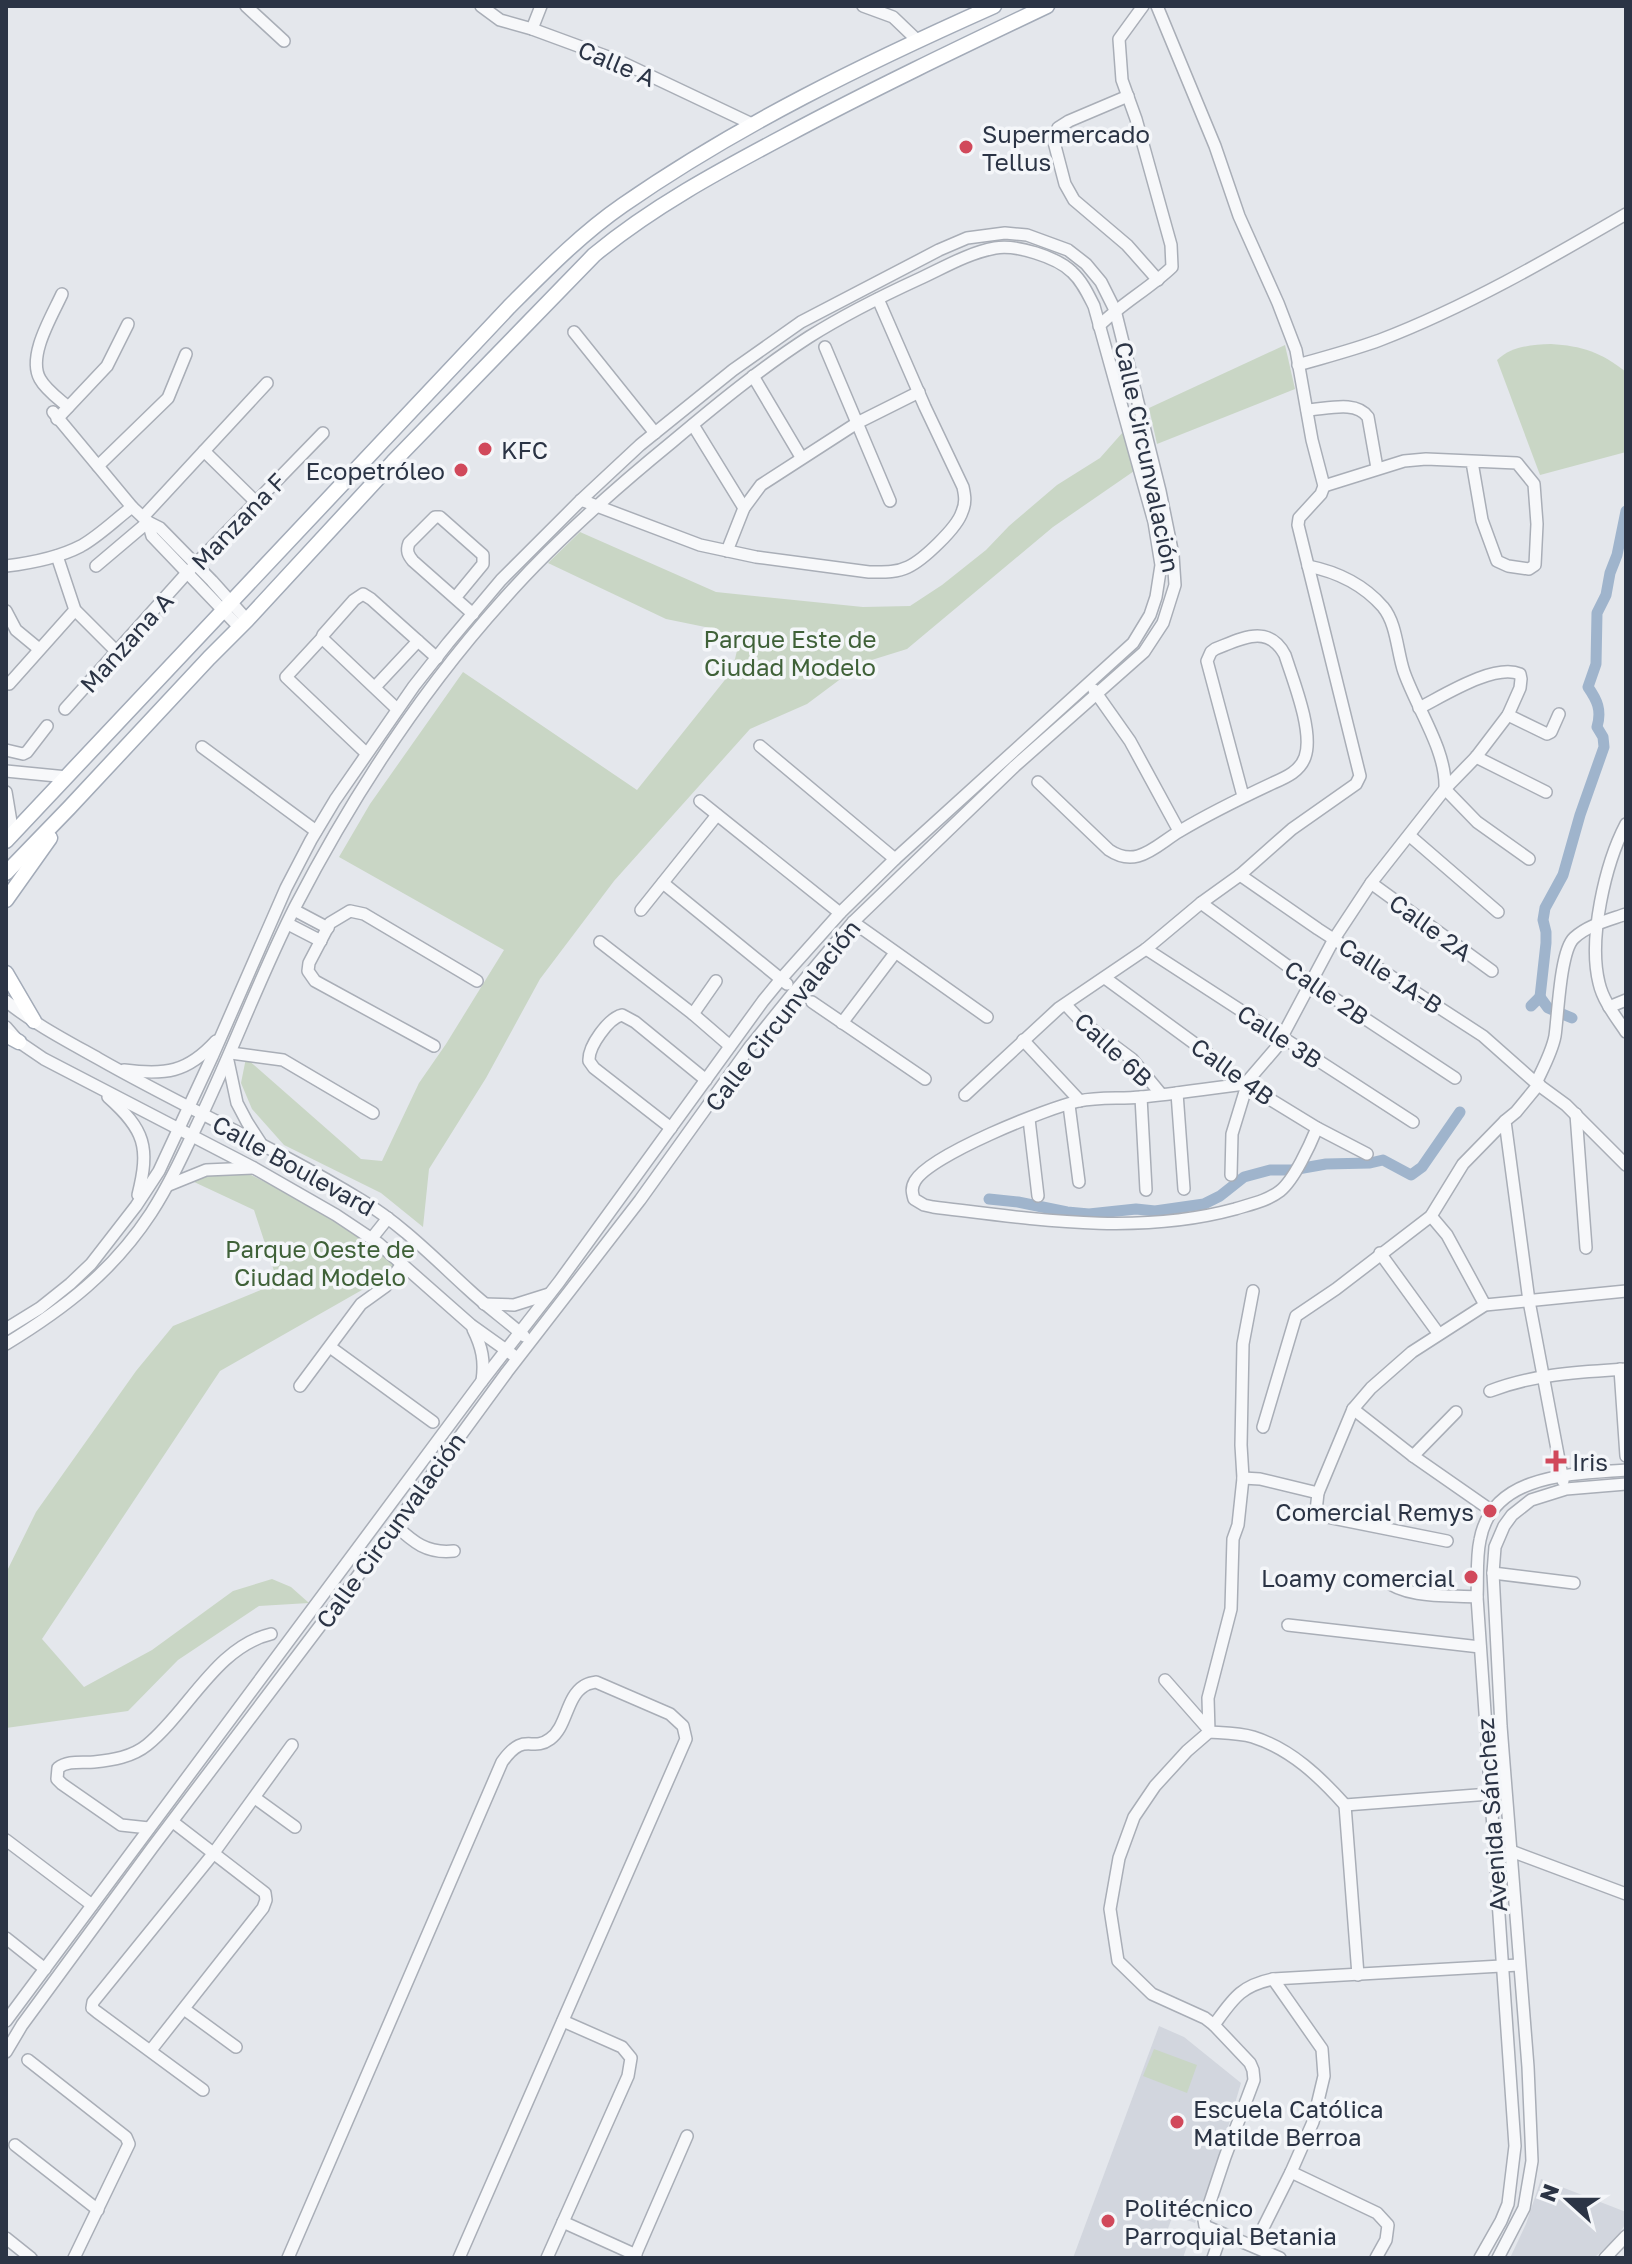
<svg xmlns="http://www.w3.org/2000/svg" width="1632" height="2264" viewBox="0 0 1632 2264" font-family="'Golos Text',sans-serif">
  <rect width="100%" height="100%" fill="#e4e7ec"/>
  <g fill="#d2d6de">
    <path d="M1159,2026L1184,2037L1241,2083L1218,2161L1195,2223L1173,2215L1166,2234L1188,2243L1183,2258H1073Z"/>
    <path d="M1541,2179L1626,2212V2223L1617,2237L1594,2258H1510L1526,2224Z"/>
  </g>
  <g fill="#c9d6c5">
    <path d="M1551,344C1582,346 1601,352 1626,372V452L1540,475L1497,360C1512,346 1531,345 1551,344Z"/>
    <path d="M1285,345L1295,389L1157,444L1149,408Z"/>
    <path d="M1123,432L1137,469L1053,527L907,649L862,663L807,704L750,729L614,881L540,979L486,1078L429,1169L423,1227L381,1193L284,1145L252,1109L241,1083L246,1058L361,1159L382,1161L419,1083L446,1044L504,950L339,857L370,804L463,672L637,790L728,676L735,659L739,642L715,629L666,619L548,563L580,532L716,592L863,607L910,606L942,585L986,550L1009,526L1057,485L1100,458Z"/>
    <path d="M213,1168L251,1175L334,1217L399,1260L383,1278L220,1371L42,1639L84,1687L152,1650L233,1591L272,1579L291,1587L309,1603L259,1606L178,1660L128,1711L6,1728V1573L36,1512L136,1371L173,1326L278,1283L254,1210L192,1181Z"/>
    <path d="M1154,2049L1197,2065L1187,2093L1143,2076Z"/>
  </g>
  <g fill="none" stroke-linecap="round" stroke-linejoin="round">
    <g stroke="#9fb4cc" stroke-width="11">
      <path d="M1540,997L1546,943V932L1543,920L1545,908L1563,875L1580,815L1604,747L1603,737L1597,727C1602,710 1597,700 1588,687L1596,664L1597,613L1606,595L1610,573L1617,555L1626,511"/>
      <path d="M1531,1006L1540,997L1548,1008L1572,1018"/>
      <path d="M989,1199L1018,1202L1067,1212L1089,1214L1136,1209L1155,1211L1204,1204L1220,1196L1244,1177L1270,1170H1292L1326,1164L1370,1163L1383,1160L1411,1175L1422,1167L1460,1112"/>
    </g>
    <g stroke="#a9aeb7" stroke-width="14">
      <g id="minor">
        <path d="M246,6L284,41"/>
        <path d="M481,6L500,20L532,29L619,61L752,124"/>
        <path d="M863,6L893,17L917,40"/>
        <path d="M532,29L541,6"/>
        <path d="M1128,96L1069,121L1058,128L1054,142L1065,184L1074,200L1127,245L1158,280"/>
        <path d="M62,294C52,316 27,356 40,379C46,390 59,399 68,407"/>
        <path d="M1099,326C1122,303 1149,289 1172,267L1171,245L1136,119L1122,80L1119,39L1143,6"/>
        <path d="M574,332L655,433"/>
        <path d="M825,347L890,501"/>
        <path d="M1298,365C1325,357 1353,350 1380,340C1466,307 1547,260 1626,214"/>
        <path d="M753,376L801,457"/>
        <path d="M1307,410C1327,409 1356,400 1368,417L1377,468"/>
        <path d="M53,412L132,507L148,522L160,528L212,581L247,620"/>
        <path d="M57,419L107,366L128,324"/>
        <path d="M693,425L744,508"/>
        <path d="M204,451L256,502"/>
        <path d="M98,466L168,398L186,354"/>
        <path d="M1324,486L1404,461L1426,459L1517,463L1534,484L1537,524L1535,565L1529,569L1508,566L1497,561L1482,520L1472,462"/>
        <path d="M581,500L700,545L756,557L869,572C882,572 896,573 908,567C923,560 957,528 962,512C966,503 965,496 963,487L925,407L878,299"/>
        <path d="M143,517L267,383"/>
        <path d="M148,522L152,536L239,627"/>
        <path d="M727,551L744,508L761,485L857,423L919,392"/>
        <path d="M57,556L75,610L116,651"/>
        <path d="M6,566C31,563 58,558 81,546C99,536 116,519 132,507"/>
        <path d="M96,566L148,522"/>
        <path d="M1308,566C1338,572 1363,584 1383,607C1397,624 1397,652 1404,672C1417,709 1447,751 1445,789"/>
        <path d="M455,598L483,564V555L440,517H435L409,543C406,551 408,555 413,561L473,614"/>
        <path d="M6,611L16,630L39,649"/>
        <path d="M322,638L286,677L366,753"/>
        <path d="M9,684L75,610"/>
        <path d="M375,687L418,641"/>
        <path d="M1094,690L1130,741L1179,831"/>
        <path d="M65,709L186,574L323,433"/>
        <path d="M397,709L322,638L323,635L354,600L363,594L371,599L437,658"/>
        <path d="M1508,715L1547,734L1551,732L1559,714"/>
        <path d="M760,746L895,859"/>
        <path d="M202,747L316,831"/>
        <path d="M6,750L23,754L27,752L47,726"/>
        <path d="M1476,757L1546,792"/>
        <path d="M6,771L67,777"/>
        <path d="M1038,782L1109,850C1118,856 1127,859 1138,856C1153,852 1166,839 1180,831C1210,813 1241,798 1273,783C1287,777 1300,771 1305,757C1314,732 1293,680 1285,655C1268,623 1241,639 1215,649L1211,652L1207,661L1243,796"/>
        <path d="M1445,789L1477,822L1529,859"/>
        <path d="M6,792L13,834"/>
        <path d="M700,801L840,913"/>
        <path d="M1626,824C1605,864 1588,939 1599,983C1603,1001 1616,1017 1626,1032"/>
        <path d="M1410,836L1498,912"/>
        <path d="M1240,875L1318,929L1483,1036L1536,1083L1566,1105L1626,1165"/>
        <path d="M663,883L787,984"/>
        <path d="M1371,883L1492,971"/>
        <path d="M1201,903L1311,983L1455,1078"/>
        <path d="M294,910L328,928"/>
        <path d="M641,910L717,815"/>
        <path d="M853,922L987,1017"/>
        <path d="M288,924L321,941"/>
        <path d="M600,942L693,1014L730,1046"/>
        <path d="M1146,949L1413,1122"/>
        <path d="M1105,978L1202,1049L1245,1084L1317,1128L1367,1154"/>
        <path d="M6,1001C34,1024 67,1041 99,1059C185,1108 276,1148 361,1200C401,1224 434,1258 468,1289C486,1306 506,1320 524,1336"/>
        <path d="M812,1002L925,1079"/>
        <path d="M1066,1005L1081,1021L1132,1059L1161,1094"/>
        <path d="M1609,1007L1626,1000"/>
        <path d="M693,1014L716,981"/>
        <path d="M842,1023L895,953"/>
        <path d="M6,1027L19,1042L44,1059L254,1168L336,1215L378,1243L471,1325L513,1355"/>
        <path d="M1023,1040L1080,1101"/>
        <path d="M434,1046L315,981L308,971L309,963L330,923L350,911L364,914L477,981"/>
        <path d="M231,1053L283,1060L373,1113"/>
        <path d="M228,1061L237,1103L247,1122L260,1142"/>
        <path d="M124,1070C165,1075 187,1073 216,1041"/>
        <path d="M1536,1083C1543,1068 1552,1052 1555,1036C1558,1016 1560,951 1574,938C1588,925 1609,920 1626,914"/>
        <path d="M1539,1084L1516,1112L1505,1121L1529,1301L1563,1481"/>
        <path d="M1177,1093L1184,1189"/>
        <path d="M965,1095L1059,1008L1146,949L1201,903L1240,875L1292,829L1356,784L1360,776L1298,525L1299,518L1321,494L1324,486L1312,440L1296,350L1278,303L1239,216L1215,146L1157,6"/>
        <path d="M108,1097C145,1130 150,1147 138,1195"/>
        <path d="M1141,1097L1146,1190"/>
        <path d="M1069,1105L1079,1182"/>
        <path d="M1576,1114L1586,1248"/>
        <path d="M1029,1119L1038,1196"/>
        <path d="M671,1128L594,1068L589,1061C588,1046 609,1018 622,1015L635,1022L706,1080"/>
        <path d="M1317,1128C1310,1145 1294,1180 1280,1191C1267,1201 1251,1204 1235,1209C1136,1236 1033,1219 933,1207L924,1205L914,1199C912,1192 911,1188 915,1181C930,1155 1047,1108 1079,1101C1099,1097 1121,1099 1141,1097C1176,1094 1210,1088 1245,1084L1276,1048L1334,939L1371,883L1445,789L1476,757L1508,715L1520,688L1521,679L1520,674C1494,663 1443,696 1419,708"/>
        <path d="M1231,1175L1232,1134L1247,1085"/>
        <path d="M169,1185L206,1170L253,1168"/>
        <path d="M1431,1216L1447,1235L1485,1305"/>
        <path d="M372,1238L388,1218"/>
        <path d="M1380,1253L1438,1333"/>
        <path d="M484,1304L514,1305L549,1294"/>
        <path d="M6,1329L40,1308L70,1284L91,1264L136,1206L159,1171L212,1057L286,888L311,840L335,800L414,686L448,643L501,580L581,500L640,445L733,370L801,322L939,250L967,238L1005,233L1027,235L1068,250L1086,264L1101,282L1115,310L1160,491L1173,555L1175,585L1163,623L1144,652L1015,766L853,922L795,991L749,1048L640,1200L507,1372L360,1573L152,1848L22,2025L6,2052"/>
        <path d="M473,1329C482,1347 485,1361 482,1381"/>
        <path d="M6,1344C65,1308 113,1271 151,1213C169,1185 183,1155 197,1125C232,1053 259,978 295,907C351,799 422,690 503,600C554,542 612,491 672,442C716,405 761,368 809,337C844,315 882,296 919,279C943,268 968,253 995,248C1015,244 1057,257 1072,272C1082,281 1088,294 1094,306L1154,522L1161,565L1156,597L1150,615L1133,643L895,859L840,913L781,979L763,1001L559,1282L482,1381L6,2021"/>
        <path d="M330,1347L433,1422"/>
        <path d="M1620,1369L1626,1456"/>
        <path d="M300,1386L361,1304L386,1286L402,1264"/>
        <path d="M1490,1391C1534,1374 1579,1372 1626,1369"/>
        <path d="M1353,1409L1413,1456L1492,1511"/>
        <path d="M1263,1427L1296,1316L1336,1289L1431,1216L1463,1164L1505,1121"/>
        <path d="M1413,1456L1456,1412"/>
        <path d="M1243,1478L1260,1479L1318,1493"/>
        <path d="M395,1525C413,1542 427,1554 454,1551"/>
        <path d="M1447,1541L1322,1516L1316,1511L1318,1493L1353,1409L1371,1388L1412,1352L1485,1305L1626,1291"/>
        <path d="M1493,1573L1574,1583"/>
        <path d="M1383,1579C1407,1599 1447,1595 1477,1597"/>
        <path d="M1288,1625L1480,1647"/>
        <path d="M1165,1680L1209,1730"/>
        <path d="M1209,1732L1208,1698L1231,1609L1233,1539L1238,1525L1243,1478L1241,1445L1243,1344L1253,1291"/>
        <path d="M255,1798L295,1827"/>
        <path d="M1345,1805L1358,1975"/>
        <path d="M1345,1805L1490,1794"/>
        <path d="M149,1828L121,1825L62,1784L57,1779L58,1768C68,1760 82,1763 94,1762C113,1760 132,1757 147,1745C188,1712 216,1647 271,1634"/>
        <path d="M6,1840L92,1905"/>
        <path d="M1511,1851L1626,1894"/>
        <path d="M6,1938L45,1969"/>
        <path d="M184,2009L236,2047"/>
        <path d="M1214,2025C1233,1999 1240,1986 1273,1979L1519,1965"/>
        <path d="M151,2050L263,1908L266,1900L265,1893L173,1822"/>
        <path d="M28,2060L126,2137L129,2144L74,2258"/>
        <path d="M203,2090L97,2012L92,2008L93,2002L213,1854L292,1745"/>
        <path d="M15,2145L98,2210"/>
        <path d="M1291,2172L1377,2213L1388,2225L1386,2240L1376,2258"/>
        <path d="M563,2222L636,2255"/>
        <path d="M6,2238L31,2258"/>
        <path d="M1254,2246L1291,2172L1313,2122L1324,2076L1322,2049L1273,1979"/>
        <path d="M288,2258L502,1762C525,1730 531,1753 550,1739C567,1727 566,1697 584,1686C588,1683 592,1683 596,1682L670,1714L683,1726L686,1739L459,2258"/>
        <path d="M547,2258L628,2076L631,2058L622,2047L563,2021"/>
        <path d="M634,2258L687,2136"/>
        <path d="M1213,2258L1221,2235"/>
        <path d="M1280,2258L1205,2226L1204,2220L1225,2157L1254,2080L1253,2070L1250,2063L1214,2025L1205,2018L1152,1994L1118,1961L1110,1909L1119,1858L1134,1817L1155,1786L1187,1751L1209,1732C1223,1733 1239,1733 1253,1737C1291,1749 1320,1777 1345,1805"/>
        <path d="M1480,2258L1501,2221L1508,2204L1515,2146L1477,1597C1478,1579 1476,1558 1480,1540C1492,1473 1574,1474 1626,1470"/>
        <path d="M1498,2258L1524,2208L1532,2161L1528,2067L1501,1726L1493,1573L1495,1547L1504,1526L1512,1515L1531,1500L1566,1489L1626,1484"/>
        <path d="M1605,2258L1626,2236"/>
      </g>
    </g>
    <g stroke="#a3abb8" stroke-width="17">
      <g id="major">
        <path d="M6,841L509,307C545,271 581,234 623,205C738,125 866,63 994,6"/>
        <path d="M6,873L69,808L209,658L247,620L393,462L594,255C652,207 719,171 785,136C871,90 959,48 1047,6"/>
        <path d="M6,900L50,838"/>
        <path d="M6,973L34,1021"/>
        <path d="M6,1035L19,1042"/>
      </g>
    </g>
    <use href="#minor" stroke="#f7f8fa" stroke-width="11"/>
    <use href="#major" stroke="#fff" stroke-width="14"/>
  </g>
  <g fill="#d1495b" stroke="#f4f6f9" stroke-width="3">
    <circle cx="966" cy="147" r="8"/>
    <circle cx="485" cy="449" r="8"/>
    <circle cx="461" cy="470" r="8"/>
    <path d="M1552 1449h8v8h8v8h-8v8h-8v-8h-8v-8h8z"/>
    <circle cx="1490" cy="1511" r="8"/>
    <circle cx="1471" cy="1577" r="8"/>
    <circle cx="1177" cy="2122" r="8"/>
    <circle cx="1108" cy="2221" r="8"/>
  </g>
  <g text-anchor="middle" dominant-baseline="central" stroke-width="7" stroke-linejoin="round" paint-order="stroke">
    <g font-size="24" fill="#2b3445" stroke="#f4f6f9">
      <text transform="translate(617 63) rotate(23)">Calle A</text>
      <text transform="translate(1148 457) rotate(78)">Calle Circunvalación</text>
      <text transform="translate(238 521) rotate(-46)">Manzana F</text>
      <text transform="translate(126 642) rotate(-48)">Manzana A</text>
      <text transform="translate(1431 927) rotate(36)">Calle 2A</text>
      <text transform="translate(1391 975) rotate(33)">Calle 1A-B</text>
      <text transform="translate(1327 992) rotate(34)">Calle 2B</text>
      <text transform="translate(782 1015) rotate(-52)">Calle Circunvalación</text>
      <text transform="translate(1280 1036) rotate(33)">Calle 3B</text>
      <text transform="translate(1114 1049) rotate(43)">Calle 6B</text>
      <text transform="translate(1233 1071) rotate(36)">Calle 4B</text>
      <text transform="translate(294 1165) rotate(29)">Calle Boulevard</text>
      <text transform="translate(390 1530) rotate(-54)">Calle Circunvalación</text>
      <text transform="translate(1491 1815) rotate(-94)">Avenida Sánchez</text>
    </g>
    <g font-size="24" fill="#2b3445" stroke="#f4f6f9" text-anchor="start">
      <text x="982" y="133">Supermercado<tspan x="982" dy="28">Tellus</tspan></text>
      <text x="501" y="449">KFC</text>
      <text x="445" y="470" text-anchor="end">Ecopetróleo</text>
      <text x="1572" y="1461">Iris</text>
      <text x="1474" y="1511" text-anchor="end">Comercial Remys</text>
      <text x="1455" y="1577" text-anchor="end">Loamy comercial</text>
      <text x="1193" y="2108">Escuela Católica<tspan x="1193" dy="28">Matilde Berroa</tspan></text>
      <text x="1124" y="2207">Politécnico<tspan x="1124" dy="28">Parroquial Betania</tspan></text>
    </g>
    <g font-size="24" fill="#3f6138" stroke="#f4f6f9">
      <text x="790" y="638">Parque Este de<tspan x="790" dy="28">Ciudad Modelo</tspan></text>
      <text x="320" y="1248">Parque Oeste de<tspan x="320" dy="28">Ciudad Modelo</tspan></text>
    </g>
  </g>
  <rect width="1632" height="2264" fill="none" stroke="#2b3445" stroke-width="16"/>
  <g transform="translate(1568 2200) rotate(291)" stroke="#f4f6f9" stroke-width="6" paint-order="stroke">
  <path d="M0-6L14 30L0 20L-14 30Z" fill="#2b3445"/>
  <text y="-12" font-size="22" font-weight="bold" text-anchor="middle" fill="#2b3445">N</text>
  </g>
</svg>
